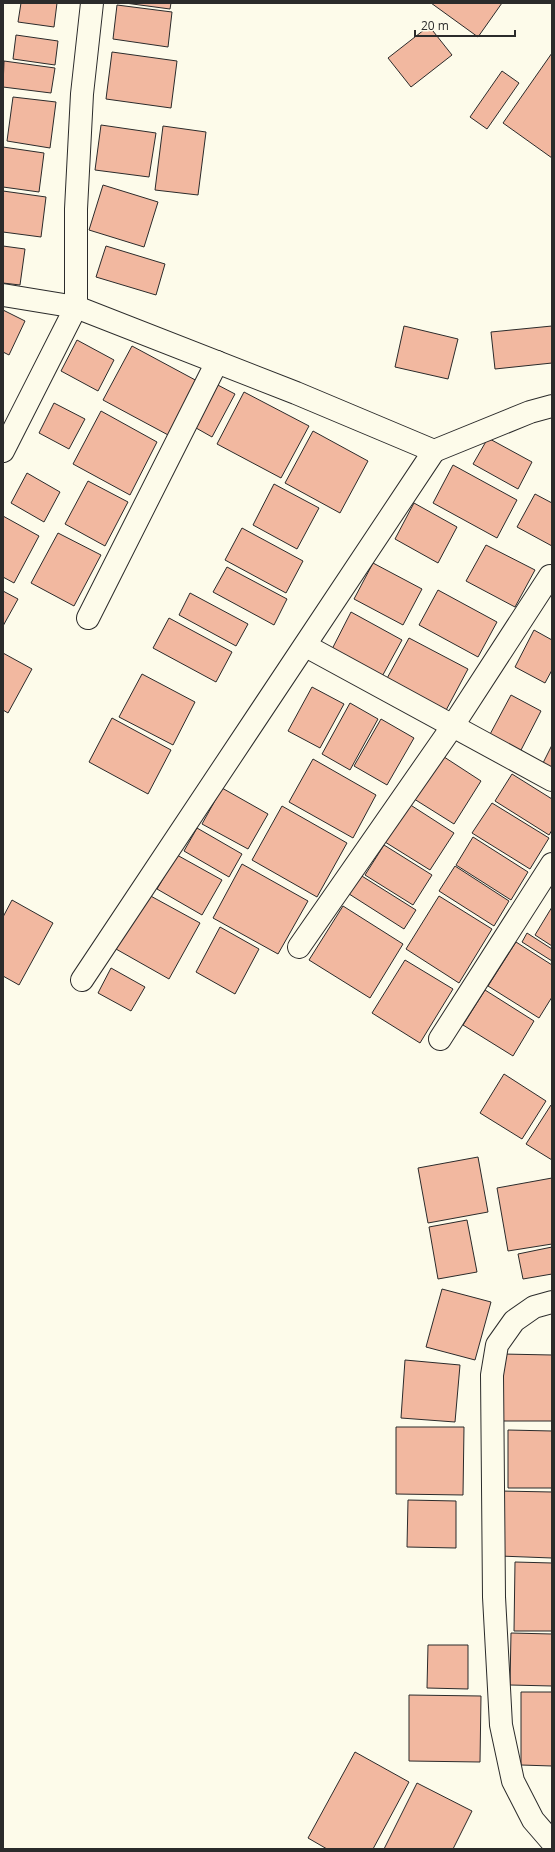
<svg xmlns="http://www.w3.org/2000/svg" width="555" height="1852" viewBox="0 0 555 1852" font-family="'Open Sans',sans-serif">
  <rect width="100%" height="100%" fill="#fdfbea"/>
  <g fill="#f2b8a0" stroke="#2b2b2b">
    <path d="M21,3H57L54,27L18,22Z"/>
    <path d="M125,3H171L170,9Z"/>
    <path d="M431,3H502L478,37Z"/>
    <path d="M117,5L172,12L168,47L113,39Z"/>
    <path d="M429,26L452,55L411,87L388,58Z"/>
    <path d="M16,35L58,41L55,65L13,59Z"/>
    <path d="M112,52L177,61L171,108L106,99Z"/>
    <path d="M552,53V158L503,123Z"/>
    <path d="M4,61L55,68L51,93L3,87Z"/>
    <path d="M502,71L519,83L487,129L470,117Z"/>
    <path d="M13,97L56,102L50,148L7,141Z"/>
    <path d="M101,125L156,133L149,177L95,170Z"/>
    <path d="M163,126L206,132L198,195L155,190Z"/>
    <path d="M3,147L44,153L39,192L3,187Z"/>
    <path d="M103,185L158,202L144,247L89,230Z"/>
    <path d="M3,191L46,197L41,237L3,232Z"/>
    <path d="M3,246L25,249L20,285L3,283Z"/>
    <path d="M106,246L165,264L156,295L96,277Z"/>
    <path d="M3,310L25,321L9,355L3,352Z"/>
    <path d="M404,326L458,339L448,379L395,367Z"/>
    <path d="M552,326V363L495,369L491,332Z"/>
    <path d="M77,340L114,360L98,391L61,371Z"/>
    <path d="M132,346L199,382L170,436L103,400Z"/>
    <path d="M212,382L235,394L212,437L189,424Z"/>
    <path d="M244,392L309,426L281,478L217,444Z"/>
    <path d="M54,403L85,419L69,449L39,433Z"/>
    <path d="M101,411L157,442L130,495L73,464Z"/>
    <path d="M313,431L368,461L340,513L285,483Z"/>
    <path d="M488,438L532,462L518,489L473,464Z"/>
    <path d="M453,465L517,500L497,538L433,503Z"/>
    <path d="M27,473L60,492L44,522L11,503Z"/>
    <path d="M88,481L128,502L105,546L65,524Z"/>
    <path d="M274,484L319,508L297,549L253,525Z"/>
    <path d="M535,494L552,503V546L517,527Z"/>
    <path d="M414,503L457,527L438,563L395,539Z"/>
    <path d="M3,516L39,536L14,583L3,577Z"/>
    <path d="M242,528L303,561L286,593L225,560Z"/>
    <path d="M58,533L101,555L74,606L31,583Z"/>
    <path d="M486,545L535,570L515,607L466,581Z"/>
    <path d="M373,563L422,589L403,625L354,599Z"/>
    <path d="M227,567L287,599L274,625L213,592Z"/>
    <path d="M438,590L497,622L478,657L419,625Z"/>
    <path d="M3,591L18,599L3,626Z"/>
    <path d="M190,593L248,624L236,646L179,615Z"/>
    <path d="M351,612L402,640L379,682L329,655Z"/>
    <path d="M169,618L232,652L216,682L153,648Z"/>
    <path d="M534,630L552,640V670L545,683L515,667Z"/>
    <path d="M409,638L468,669L444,714L385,682Z"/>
    <path d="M3,653L32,669L8,713L3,710Z"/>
    <path d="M142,674L195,702L173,745L119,717Z"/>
    <path d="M312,687L344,704L320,748L288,731Z"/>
    <path d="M511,695L541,711L519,754L488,738Z"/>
    <path d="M350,703L378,719L350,770L322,754Z"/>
    <path d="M112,718L171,750L148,794L89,762Z"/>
    <path d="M381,719L414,738L387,785L354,766Z"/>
    <path d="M552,745V772L541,767Z"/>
    <path d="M438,753L481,781L454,824L411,797Z"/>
    <path d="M313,759L376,795L353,838L289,802Z"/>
    <path d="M512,774L552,799V830L549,835L495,801Z"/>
    <path d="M222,788L268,814L248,849L202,824Z"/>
    <path d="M492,803L549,838L530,869L472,833Z"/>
    <path d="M409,804L454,833L430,870L385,842Z"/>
    <path d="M282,806L347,843L317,897L252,860Z"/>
    <path d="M197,828L242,854L229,877L184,851Z"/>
    <path d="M473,837L528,872L511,900L456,865Z"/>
    <path d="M384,845L432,875L413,905L365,875Z"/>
    <path d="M177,855L222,880L202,915L157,889Z"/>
    <path d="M242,864L308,901L278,954L213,918Z"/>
    <path d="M455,866L509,901L494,926L439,891Z"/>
    <path d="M357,873L416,910L404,929L346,892Z"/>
    <path d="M147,894L200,923L169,979L116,949Z"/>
    <path d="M439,896L492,929L459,983L406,949Z"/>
    <path d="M12,900L53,923L19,985L3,976V917Z"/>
    <path d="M343,906L403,944L370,998L309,960Z"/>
    <path d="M552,907V946L535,935Z"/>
    <path d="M220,927L259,949L235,994L196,972Z"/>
    <path d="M527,933L552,949V961L522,942Z"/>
    <path d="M516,942L552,965V997L539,1018L488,986Z"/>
    <path d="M405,960L453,989L420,1043L372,1013Z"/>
    <path d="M111,968L145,987L131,1011L98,993Z"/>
    <path d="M485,990L534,1021L513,1056L463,1025Z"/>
    <path d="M504,1074L546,1101L522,1139L480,1113Z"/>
    <path d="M551,1105L552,1106V1160L526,1144Z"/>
    <path d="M478,1157L488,1212L428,1223L418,1168Z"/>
    <path d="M552,1178V1244L508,1251L497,1188Z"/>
    <path d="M467,1220L477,1272L438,1279L429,1227Z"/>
    <path d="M552,1247V1274L523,1279L518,1254Z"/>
    <path d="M442,1289L491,1302L475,1360L426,1347Z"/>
    <path d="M502,1354L552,1355V1421H501Z"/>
    <path d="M405,1360L460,1365L455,1422L401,1418Z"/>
    <path d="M396,1427H464L463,1495L396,1494Z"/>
    <path d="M508,1430L552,1431V1488H508Z"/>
    <path d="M500,1491L552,1492V1558L499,1556Z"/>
    <path d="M408,1500L456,1501V1548L407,1547Z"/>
    <path d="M515,1562L552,1563V1631H514Z"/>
    <path d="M511,1633L552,1634V1686L510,1685Z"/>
    <path d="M428,1645H468V1689L427,1688Z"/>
    <path d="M521,1692H552V1766L521,1765Z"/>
    <path d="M409,1695L481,1696L480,1762L409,1761Z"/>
    <path d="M355,1752L409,1782L373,1849H327L308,1838Z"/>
    <path d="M417,1783L472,1811L453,1849H384Z"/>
  </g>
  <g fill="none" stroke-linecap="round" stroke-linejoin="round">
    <g stroke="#2b2b2b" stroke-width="24">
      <g id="minor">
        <path d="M3,295L76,307L296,393L434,451L530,412L552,406"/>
        <path d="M3,451L76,307V209L82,94L92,3"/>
        <path d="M88,618L217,362"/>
        <path d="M306,646L552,780"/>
        <path d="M299,947L452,727L550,576"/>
        <path d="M82,980L434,451"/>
        <path d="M440,1039L552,864"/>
        <path d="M552,1302L534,1307L514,1321L497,1345L492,1375L494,1597L501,1725L513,1781L533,1820L552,1842"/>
      </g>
    </g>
    <use href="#minor" stroke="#fdfbea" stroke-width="22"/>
  </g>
  <rect width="555" height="1852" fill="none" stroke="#2b2b2b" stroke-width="8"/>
  <path d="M415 30v6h100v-6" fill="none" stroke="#2b2b2b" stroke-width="2"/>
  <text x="421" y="30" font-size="12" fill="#2b2b2b" stroke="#fdfbea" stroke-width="3" paint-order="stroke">20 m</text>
</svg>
